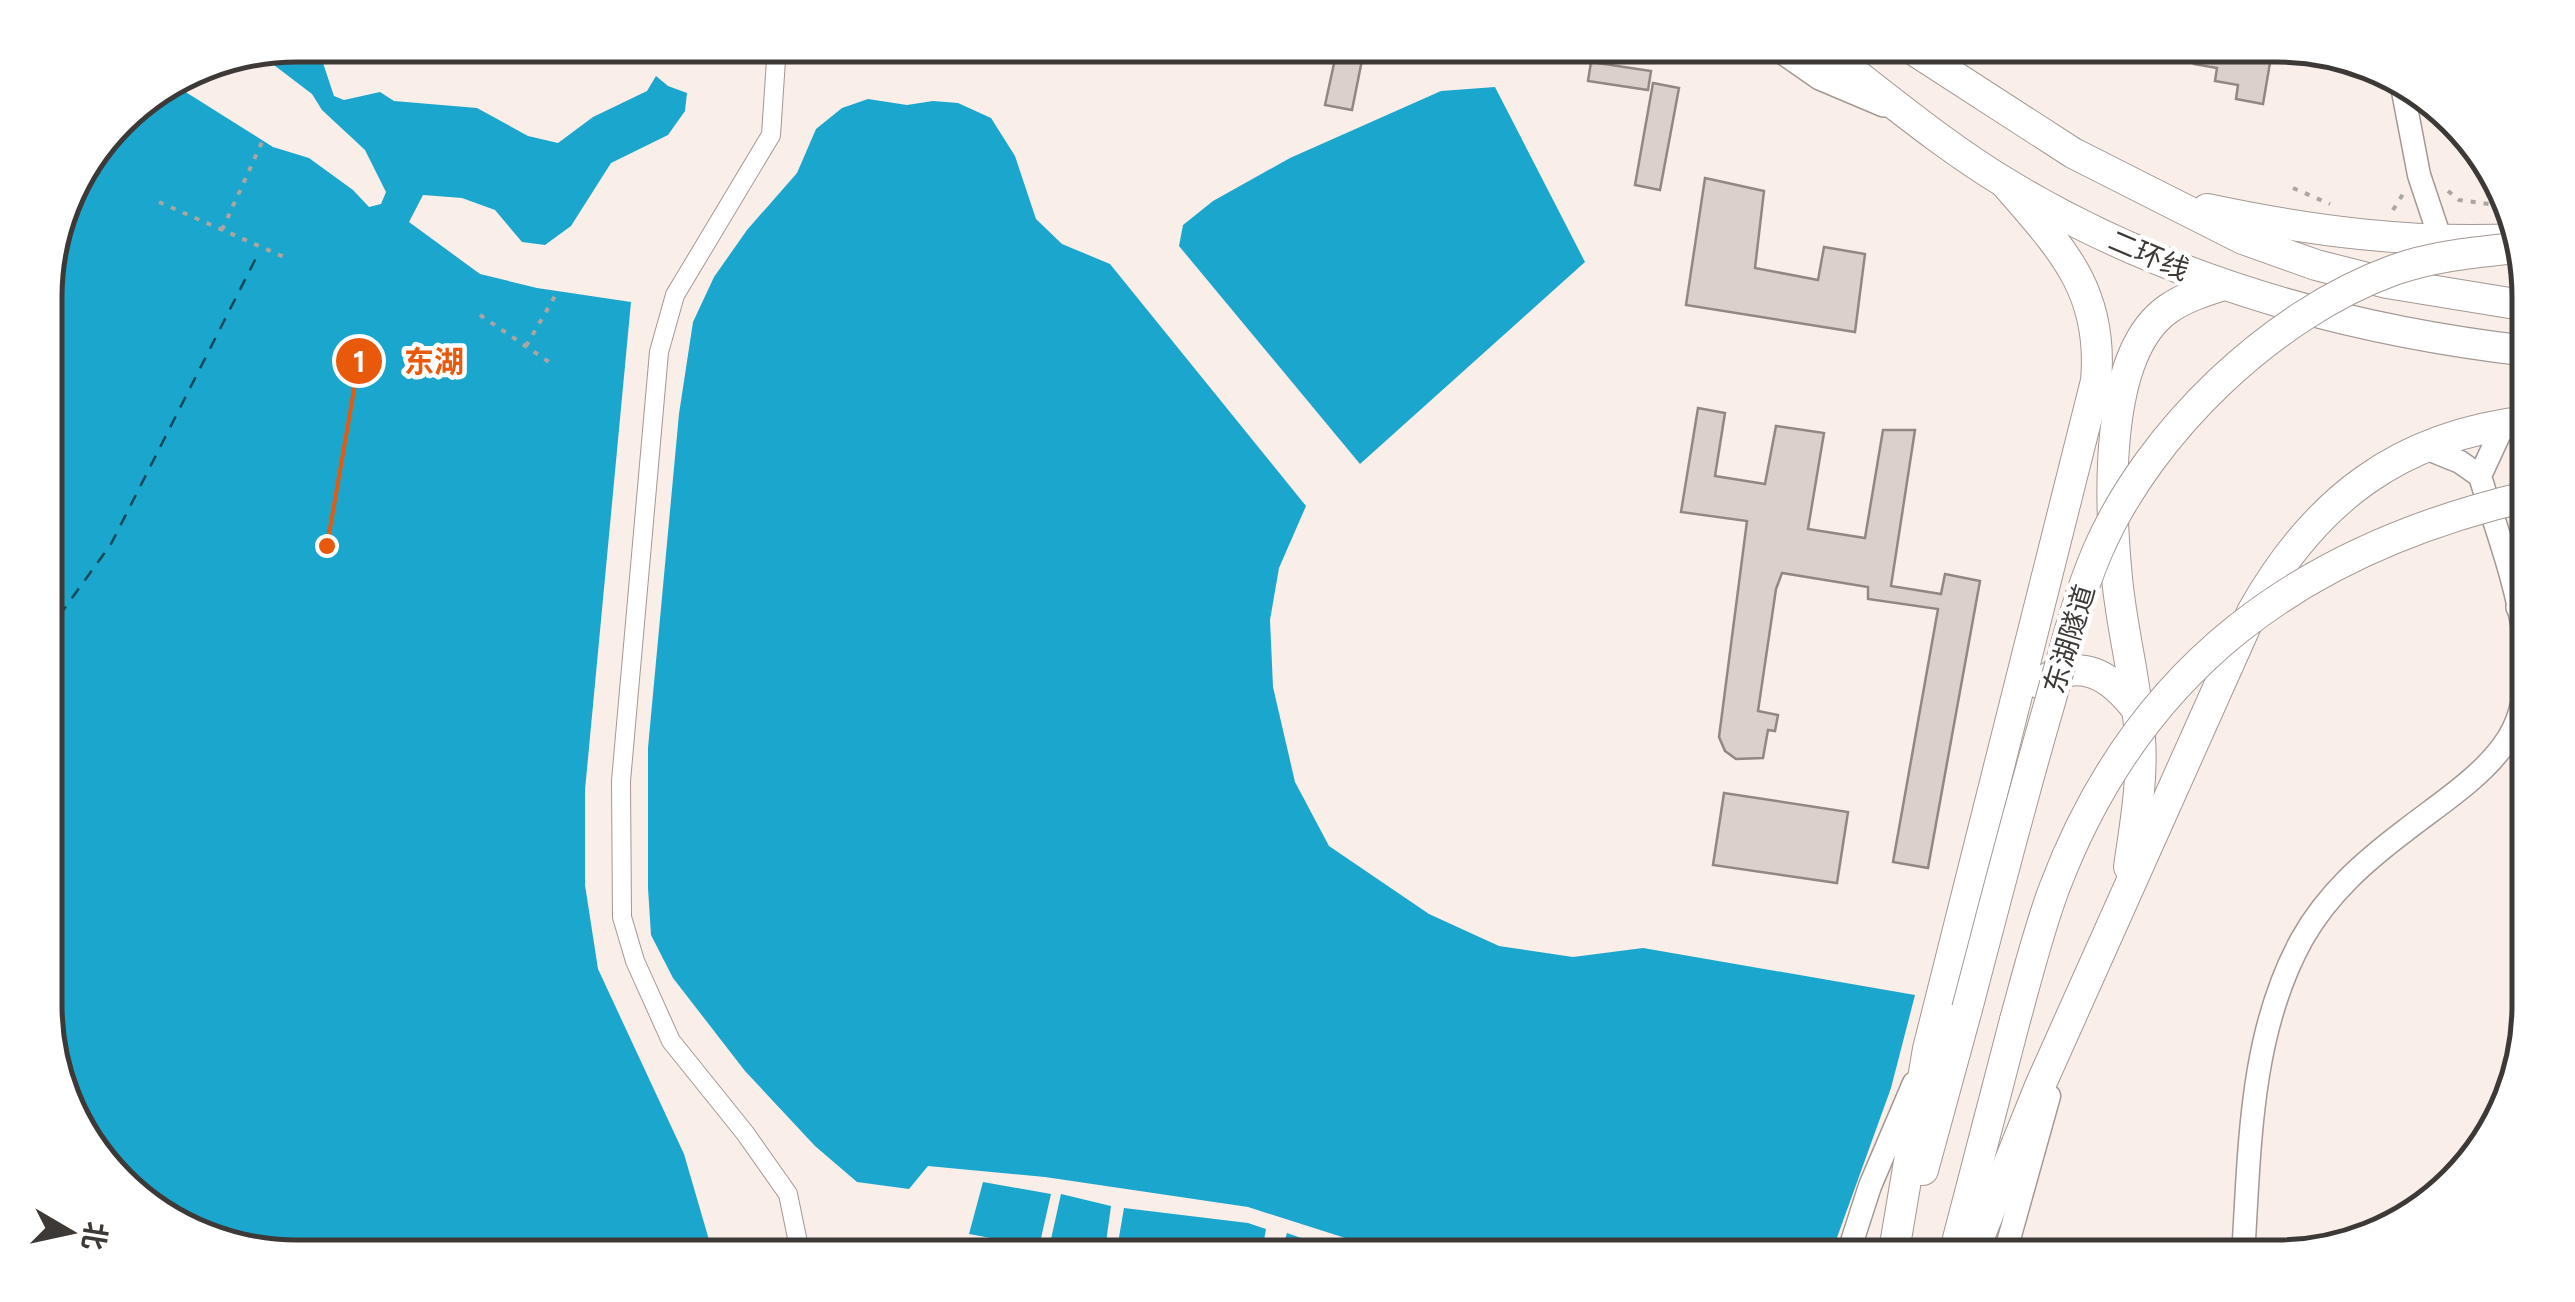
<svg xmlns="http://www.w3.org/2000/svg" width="2575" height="1302" viewBox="0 0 2575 1302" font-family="Figtree,'Noto Sans SC',sans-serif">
  <rect width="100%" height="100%" fill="#f9eee8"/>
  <g fill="#1ba6cd">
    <path d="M298,45H309L322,60L334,96L344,100L380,92L394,101L477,108L528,136L558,143L593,117L647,91L656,76L668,86L687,93L685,111L668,135L611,163L571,226L545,245L522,242L495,210L462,198L423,195L409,222L480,274L537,288L631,302L585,790V885L598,969L684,1154L714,1257H298L187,1231L97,1158L47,1038L46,281L71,186L131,108L176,80L184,91L273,147L309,158L353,190L369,207L381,204L386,192L365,150L322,110L312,94L266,59L239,57Z"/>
    <path d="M1495,87L1585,262L1360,464L1179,246L1183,225L1213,201L1290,158L1441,91Z"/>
    <path d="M868,99L907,105L933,101L958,103L991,118L1015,156L1036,219L1062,244L1110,264L1306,506L1279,568L1270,620L1273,687L1295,782L1329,846L1429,914L1499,946L1573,957L1643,948L1915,995L1891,1088L1830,1257H1405L1248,1207L1045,1177L928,1166L909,1189L857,1182L815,1146L745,1071L673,978L651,935L648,888V748L679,414L693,322L714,277L747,230L797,173L816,129L842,108Z"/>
    <path d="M983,1182L1051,1194L1039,1247L969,1234Z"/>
    <path d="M1061,1194L1111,1206L1104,1257L1049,1248Z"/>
    <path d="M1124,1208L1248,1223L1266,1229L1261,1257L1116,1255Z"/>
    <path d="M1287,1233L1354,1257H1280Z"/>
  </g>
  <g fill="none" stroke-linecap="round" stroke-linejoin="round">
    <path stroke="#15495a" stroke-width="2.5" stroke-dasharray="12 10" stroke-linecap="butt" d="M46,634L111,544L257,256"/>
  </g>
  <g fill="#dbd0ca" stroke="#928883" stroke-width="2.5">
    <path d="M1338,45H1365L1352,110L1325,105Z"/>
    <path d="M2197,45H2273L2263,104L2236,99L2238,85L2215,81L2217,68L2194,64Z"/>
    <path d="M1591,62L1651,71L1648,90L1588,81Z"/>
    <path d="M1653,83L1679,88L1660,190L1635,185Z"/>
    <path d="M1705,178L1764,191L1755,268L1818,280L1824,247L1865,254L1855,332L1686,305Z"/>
    <path d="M1698,408L1725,413L1715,476L1765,484L1776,426L1824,433L1808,529L1865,538L1883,430H1915L1891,586L1941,594L1945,574L1980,581L1928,868L1893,862L1938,609L1868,599V587L1782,573L1776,589L1758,711L1778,715L1775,731L1768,730L1763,758L1736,759L1725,751L1719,737L1747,521L1681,512Z"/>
    <path d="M1724,793L1848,812L1837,883L1713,865Z"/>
  </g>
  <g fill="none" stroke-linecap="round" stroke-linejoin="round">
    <g stroke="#a39893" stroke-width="20">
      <path id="minor" d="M777,45L771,135L675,295L659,352L621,781L622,917L635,961L671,1041L745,1133L788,1194L801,1257"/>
    </g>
    <g stroke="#a39893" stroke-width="25">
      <g id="tertiary">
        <path d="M2401,81L2419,175L2441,241"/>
        <path d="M2423,447L2460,462L2480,476"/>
        <path d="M2243,1256C2250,1149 2249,1035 2302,939C2328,893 2365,861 2406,830C2438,805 2479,779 2503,746C2557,675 2502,552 2480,476L2504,424"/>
        <path d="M1847,1257L1870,1186L1914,1083"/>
        <path d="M2004,1257L2049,1096"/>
      </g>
    </g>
    <g stroke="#a39893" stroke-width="28">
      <g id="secondary">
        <path d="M1774,45L1820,77L1884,104"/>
        <path d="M2519,607L2529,603"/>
      </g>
    </g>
    <g stroke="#a39893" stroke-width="32">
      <g id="trunk">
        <path d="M1818,45C1880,92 1942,145 2009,185C2167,280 2345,330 2528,351"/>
        <path d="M1906,45L2073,153L2243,239L2316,265L2387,283L2528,306"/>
        <path d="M2207,209C2310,231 2411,244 2517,239"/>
        <path d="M2039,683C2081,656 2111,675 2138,711"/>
        <path d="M2129,867C2135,825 2143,781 2140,738C2137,684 2122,632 2117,578C2110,507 2102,355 2168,309C2185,297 2205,291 2224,285"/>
        <path d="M1923,1170L1967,1009"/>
        <path d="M1954,1254L2015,1020"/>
        <path d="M1893,1257L1928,1049L2096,381C2104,290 2061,248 2005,183"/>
        <path d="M1971,1257L2040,1086L2252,612C2315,500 2399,436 2528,421"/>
      </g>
    </g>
    <g stroke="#ada5a0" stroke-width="4" stroke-dasharray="5 8" stroke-linecap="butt">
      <path d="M2293,188L2330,204"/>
      <path d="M2448,191L2459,200L2503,206"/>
      <path d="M159,202L284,257"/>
      <path d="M2393,210L2403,194"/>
      <path d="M222,230L263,140"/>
      <path d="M480,315L549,362"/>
      <path d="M526,346L558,291"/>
    </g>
    <use href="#minor" stroke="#fff" stroke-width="18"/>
    <use href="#tertiary" stroke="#fff" stroke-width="22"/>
    <use href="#secondary" stroke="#fff" stroke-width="25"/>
    <use href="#trunk" stroke="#fff" stroke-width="30"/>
    <g stroke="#a39893" stroke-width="32" stroke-linecap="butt">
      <g id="trunk-bridge">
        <path d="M1967,1009C1994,907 2020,804 2050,702C2064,651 2077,599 2098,550C2150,431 2272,314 2394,270C2431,257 2468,253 2506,249"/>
        <path d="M2015,1020C2027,977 2038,932 2054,889C2138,666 2302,549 2529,496"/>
      </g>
    </g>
    <use href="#trunk-bridge" stroke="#fff" stroke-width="30"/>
  </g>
  <g text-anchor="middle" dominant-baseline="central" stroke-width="9" stroke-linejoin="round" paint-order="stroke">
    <g font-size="28" fill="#3d3936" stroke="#fff">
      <text transform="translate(2149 255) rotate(23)">二环线</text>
      <text transform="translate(2069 639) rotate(-73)">东湖隧道</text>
    </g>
  </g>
  <path d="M0 0H2575V1302H0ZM297 62H2277A235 235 0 0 1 2512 297V1005A235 235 0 0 1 2277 1240H297A235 235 0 0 1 62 1005V297A235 235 0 0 1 297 62Z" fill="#fff" fill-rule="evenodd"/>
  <path fill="none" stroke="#3d3936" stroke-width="5" d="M297 62H2277A235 235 0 0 1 2512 297V1005A235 235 0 0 1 2277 1240H297A235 235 0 0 1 62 1005V297A235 235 0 0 1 297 62Z"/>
  <path fill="none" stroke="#e8590c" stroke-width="4" d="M327 546L359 361"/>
  <g fill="#e8590c" stroke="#fff" stroke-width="4">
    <circle cx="327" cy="546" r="10"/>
    <circle cx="359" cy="361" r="25"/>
  </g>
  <g font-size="30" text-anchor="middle" font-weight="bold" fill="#fff">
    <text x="359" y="372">1</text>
  </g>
  <g font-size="30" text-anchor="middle" font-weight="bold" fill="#e8590c" stroke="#fff" stroke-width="9" stroke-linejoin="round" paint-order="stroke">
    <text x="434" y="372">东湖</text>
  </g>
  <g transform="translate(70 1232) rotate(99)" stroke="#ffffff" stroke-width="8" paint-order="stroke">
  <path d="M0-8L18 38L0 25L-18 38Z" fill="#3d3936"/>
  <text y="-15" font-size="28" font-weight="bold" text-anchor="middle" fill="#3d3936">北</text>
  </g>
</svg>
